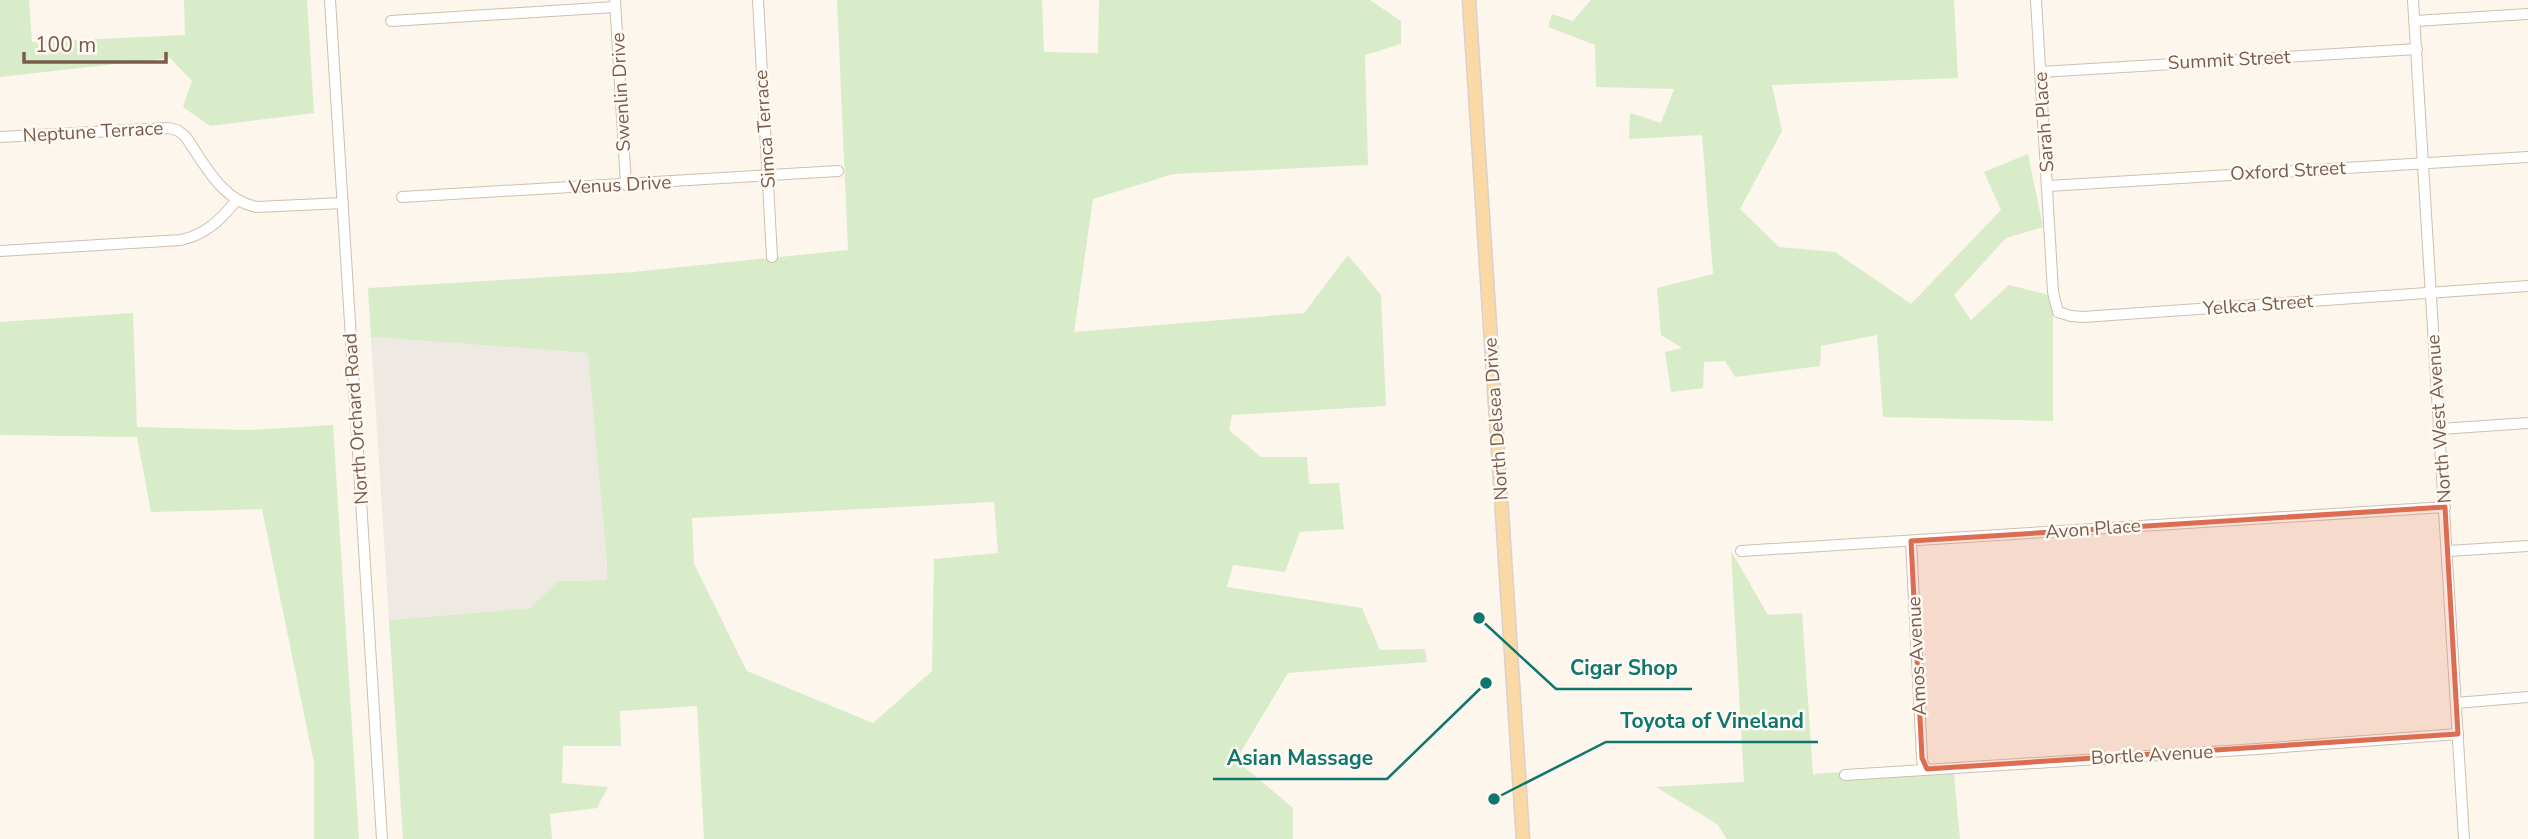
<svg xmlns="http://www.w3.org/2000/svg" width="2528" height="839" viewBox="0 0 2528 839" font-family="'Nunito Sans',sans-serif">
  <rect width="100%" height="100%" fill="#fdf6ec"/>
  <path fill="#efe9e4" d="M371,337L589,353L608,580L558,581L530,608L389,620Z"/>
  <g fill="#d8ecc9" fill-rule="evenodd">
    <path d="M0,0H29L32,42L185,35L184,0H307L314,113L210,126L183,107L192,81L170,58L0,77Z"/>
    <path d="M837,0H1042L1044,52L1098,53L1099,0H1370L1401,21V44L1365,55L1368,165L1173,174L1093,199L1074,332L1304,313L1348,255L1381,295L1386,406L1232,415L1229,430L1261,457H1307L1309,484L1339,483L1344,529L1300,532L1285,572L1233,565L1227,587L1362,608L1380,650L1425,649L1427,662L1288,673L1236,760L1293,808V839H704L697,706L620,711L621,746H563L562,783L608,787L597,808L550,814L552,839H403L389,620L530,608L558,581L607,580V565L588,353L371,337L368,288L633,272L848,250ZM994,502L998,553L934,559L932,671L873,723L747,671L694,564L692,518Z"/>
    <path d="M1591,0H1954L1958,78L1772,85L1782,131L1740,209L1779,247L1835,252L1911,304L2001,210L1984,172L2028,154L2043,227L2006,238L1954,295L1971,320L2009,285L2053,296V421L1883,417L1877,335L1821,346L1820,366L1735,377L1725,361L1704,362L1703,388L1671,392L1665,352L1682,348L1661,335L1657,288L1713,274L1702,135L1629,139L1630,113L1661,123L1674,89L1596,87L1595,45L1548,27L1552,14L1573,21Z"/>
    <path d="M133,313L137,427L248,430L333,425L359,839H314V763L262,509L151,512L137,437L0,435V322Z"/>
    <path d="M1731,551L1768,615L1802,613L1813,774L1953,764L1960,839H1727L1717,824L1656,787L1744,782Z"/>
  </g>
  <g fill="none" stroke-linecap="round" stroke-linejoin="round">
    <g stroke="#d1beb0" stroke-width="12">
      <g id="minor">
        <path d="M330,0L382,839"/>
        <path d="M615,0L626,185"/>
        <path d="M758,0L772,257"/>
        <path d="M2036,0L2053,292L2058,312L2071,316L2083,317L2528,286"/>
        <path d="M2413,0L2464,839"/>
        <path d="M391,21L615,7"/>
        <path d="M2415,21L2528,14"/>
        <path d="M2041,72L2417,49"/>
        <path d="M0,137L168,128L177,130L185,136C204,163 222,201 257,207L343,203"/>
        <path d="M2048,186L2528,157"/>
        <path d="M402,197L838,171"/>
        <path d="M0,251L181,240C207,234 220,220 236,201"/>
        <path d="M2440,429L2528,423"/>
        <path d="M1911,541L1922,758L1923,765L1927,769"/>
        <path d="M1741,551L2445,507"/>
        <path d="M2448,551L2528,546"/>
        <path d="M2456,703L2528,697"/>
        <path d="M1845,775L2257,749L2458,734"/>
      </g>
    </g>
    <g stroke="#dad1cd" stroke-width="15">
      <path id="major" d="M1469,0L1523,839"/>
    </g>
    <use href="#minor" stroke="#fff" stroke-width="10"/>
    <use href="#major" stroke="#fbd9a5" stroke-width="12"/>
  </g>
  <path fill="#dc6d51" fill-opacity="0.2" stroke="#dc6d51" stroke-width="5" stroke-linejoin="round" d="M2445,507L2458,734L1927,769L1922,758L1911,541Z"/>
  <g text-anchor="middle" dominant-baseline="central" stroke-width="5" stroke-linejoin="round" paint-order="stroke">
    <g font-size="19" fill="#7a5c4d" stroke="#fffaf3">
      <text transform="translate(2229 60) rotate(-3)">Summit Street</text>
      <text transform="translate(621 92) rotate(-93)">Swenlin Drive</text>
      <text transform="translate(2044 122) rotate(-94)">Sarah Place</text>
      <text transform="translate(765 129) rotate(-94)">Simca Terrace</text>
      <text transform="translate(93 132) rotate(-3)">Neptune Terrace</text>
      <text transform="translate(2288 171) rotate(-3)">Oxford Street</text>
      <text transform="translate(620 185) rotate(-3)">Venus Drive</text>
      <text transform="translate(2258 305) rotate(-4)">Yelkca Street</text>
      <text transform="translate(356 419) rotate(-94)">North Orchard Road</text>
      <text transform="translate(1496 419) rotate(-94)">North Delsea Drive</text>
      <text transform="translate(2439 419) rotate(-94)">North West Avenue</text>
      <text transform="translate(2093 529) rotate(-4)">Avon Place</text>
      <text transform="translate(1917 656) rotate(-93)">Amos Avenue</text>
      <text transform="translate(2152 755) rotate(-3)">Bortle Avenue</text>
    </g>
  </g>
  <path fill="none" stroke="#0f766e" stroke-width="2.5" d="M1479 618L1556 689H1692M1494 799L1606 742H1818M1486 683L1387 779H1213"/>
  <g fill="#0f766e" stroke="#fffaf3" stroke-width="2.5">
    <circle cx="1479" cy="618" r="7"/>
    <circle cx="1494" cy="799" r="7"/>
    <circle cx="1486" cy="683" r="7"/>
  </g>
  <g font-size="21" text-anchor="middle" font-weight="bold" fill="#0f766e" stroke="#fffaf3" stroke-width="5" stroke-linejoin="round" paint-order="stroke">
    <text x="1624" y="675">Cigar Shop</text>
    <text x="1712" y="728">Toyota of Vineland</text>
    <text x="1300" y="765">Asian Massage</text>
  </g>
  <path d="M24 52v10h142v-10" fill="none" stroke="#7a5c4d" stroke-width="3.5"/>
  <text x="35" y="52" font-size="21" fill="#7a5c4d" stroke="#fffaf3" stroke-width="5" paint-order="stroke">100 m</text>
</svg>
